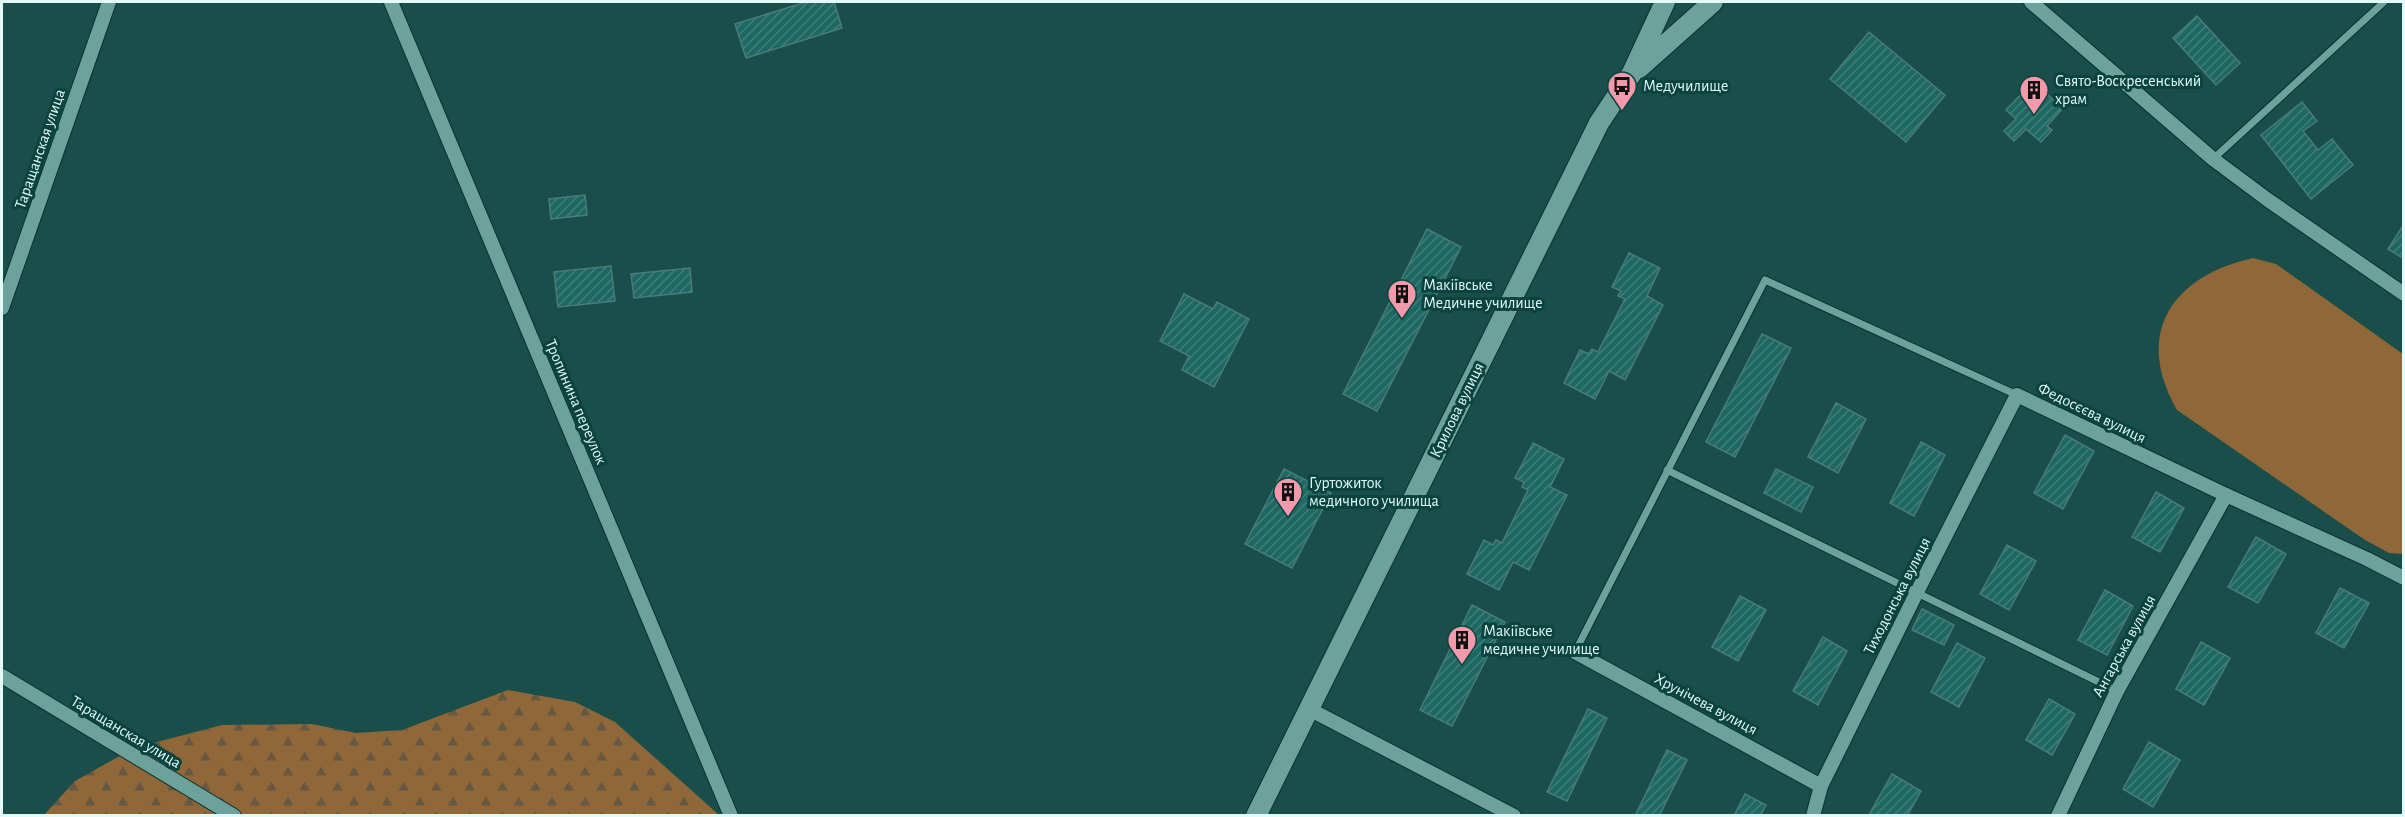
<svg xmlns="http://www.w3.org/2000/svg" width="2405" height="817" viewBox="0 0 2405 817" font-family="'Alegreya Sans',sans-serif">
  <defs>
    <pattern id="forest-firs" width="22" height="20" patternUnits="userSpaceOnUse" patternTransform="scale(1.5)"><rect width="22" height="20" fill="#8f6739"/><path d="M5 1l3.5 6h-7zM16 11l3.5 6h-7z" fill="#665842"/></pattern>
    <pattern id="building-hatch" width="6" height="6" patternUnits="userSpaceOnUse" patternTransform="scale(1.5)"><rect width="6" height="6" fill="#1f6762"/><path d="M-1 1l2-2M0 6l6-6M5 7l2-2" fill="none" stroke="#3f7e79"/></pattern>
  </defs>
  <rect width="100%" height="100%" fill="#194e4a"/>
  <path fill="url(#forest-firs)" d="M508,690L575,702L615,722L719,815L43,816L75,781L134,748L222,725L312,724L356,733L402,730Z"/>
  <path fill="#8f6739" d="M2253,258L2276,264L2403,354V554L2389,553L2365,540L2177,410C2133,333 2172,276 2253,258Z"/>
  <g fill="url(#building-hatch)" stroke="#497c77" stroke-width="1.5">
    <path d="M806,2H834L842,28L746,58L735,24Z"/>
    <path d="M2197,16L2240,63L2216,85L2173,38Z"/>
    <path d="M1869,32L1945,95L1906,142L1830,79Z"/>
    <path d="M2033,82L2063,108L2047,126L2052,130L2041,142L2026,129L2014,141L2004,131L2016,119L2006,110Z"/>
    <path d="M2302,102L2317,121L2303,131L2318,150L2332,139L2353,165L2311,199L2261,135Z"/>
    <path d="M585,195L587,215L551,219L549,199Z"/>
    <path d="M2404,224V259L2388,249Z"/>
    <path d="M1427,229L1461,247L1377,411L1343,394Z"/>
    <path d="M1629,253L1660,268L1647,296L1663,305L1625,380L1609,371L1595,399L1564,383L1580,350L1589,354L1592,349L1598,352L1625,299L1618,296L1621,291L1612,287Z"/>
    <path d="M611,266L615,301L558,307L554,272Z"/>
    <path d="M690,268L692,292L634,298L631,274Z"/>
    <path d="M1184,294L1213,309L1217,302L1249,319L1214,387L1182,370L1189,356L1160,341Z"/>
    <path d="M1762,334L1791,348L1735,457L1706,442Z"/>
    <path d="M1836,403L1866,419L1838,473L1808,457Z"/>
    <path d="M2065,435L2094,451L2063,509L2034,493Z"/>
    <path d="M1921,442L1945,455L1914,516L1890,503Z"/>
    <path d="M1533,443L1564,459L1550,487L1567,495L1529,570L1513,562L1499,590L1467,574L1484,540L1493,545L1496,540L1502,543L1528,490L1522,487L1524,482L1515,478Z"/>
    <path d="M1284,469L1331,493L1292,568L1245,544Z"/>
    <path d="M1776,469L1813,487L1801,512L1764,493Z"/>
    <path d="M2156,492L2184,508L2160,552L2132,537Z"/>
    <path d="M2256,537L2286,554L2258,603L2228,587Z"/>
    <path d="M2007,545L2036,561L2009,610L1980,594Z"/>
    <path d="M2340,588L2369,603L2344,648L2316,633Z"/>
    <path d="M2105,590L2133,606L2107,655L2078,640Z"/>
    <path d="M1740,596L1766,610L1738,661L1712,647Z"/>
    <path d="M1472,605L1505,622L1452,726L1420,710Z"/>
    <path d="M1922,609L1954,625L1944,645L1912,630Z"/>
    <path d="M1823,637L1847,651L1818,705L1793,691Z"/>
    <path d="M2201,642L2230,658L2204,705L2176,689Z"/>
    <path d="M1957,643L1985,658L1959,707L1931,692Z"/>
    <path d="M2049,699L2075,714L2052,755L2026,740Z"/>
    <path d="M1588,709L1607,718L1567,801L1547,792Z"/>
    <path d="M2149,742L2180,760L2153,807L2123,789Z"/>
    <path d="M1667,750L1687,760L1659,816H1635Z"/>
    <path d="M1892,774L1921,791L1907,816H1874L1870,813Z"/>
    <path d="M1745,794L1766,805L1760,816H1734Z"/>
  </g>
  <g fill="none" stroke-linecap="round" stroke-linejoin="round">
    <g stroke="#09322f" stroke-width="9">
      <g id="lane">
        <path d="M2213,159L2384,2"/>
        <path d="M1667,470L2117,691"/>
        <path d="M1575,652L1765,280L2017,395"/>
      </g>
    </g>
    <g stroke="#09322f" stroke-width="16">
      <g id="street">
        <path d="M391,2L731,816"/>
        <path d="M2031,2L2213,159L2268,200L2404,294"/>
        <path d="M2,308L109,2"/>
        <path d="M1575,652L1821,786"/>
        <path d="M2,676L234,816"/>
        <path d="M1309,709L1514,816"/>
        <path d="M1813,816L1821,786L1916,594L2017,395L2226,495L2367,559L2404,578"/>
        <path d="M2058,816L2117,691L2226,495"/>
      </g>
    </g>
    <g stroke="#09322f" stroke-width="22">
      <g id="secondary">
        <path d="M1639,68L1713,2"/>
        <path d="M1256,816L1599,123L1632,73L1665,2"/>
      </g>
    </g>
    <use href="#lane" stroke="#6da19c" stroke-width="7"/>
    <use href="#street" stroke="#6da19c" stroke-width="14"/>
    <use href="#secondary" stroke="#6da19c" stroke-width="20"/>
  </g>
  <defs>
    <g id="bus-pin" transform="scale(1.5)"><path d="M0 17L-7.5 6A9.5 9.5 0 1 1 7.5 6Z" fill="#f39aaa" stroke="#0b433f"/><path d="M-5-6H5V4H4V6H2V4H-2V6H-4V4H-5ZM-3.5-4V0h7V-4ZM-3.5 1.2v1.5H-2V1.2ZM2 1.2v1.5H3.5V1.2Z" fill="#111"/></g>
    <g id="building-pin" transform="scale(1.5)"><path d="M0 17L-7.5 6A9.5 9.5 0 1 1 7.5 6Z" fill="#f39aaa" stroke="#0b433f"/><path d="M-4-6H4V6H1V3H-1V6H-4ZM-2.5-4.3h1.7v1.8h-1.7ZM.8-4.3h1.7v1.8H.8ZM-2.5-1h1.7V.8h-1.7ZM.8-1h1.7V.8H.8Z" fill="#111"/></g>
  </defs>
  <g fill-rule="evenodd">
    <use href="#bus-pin" x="1622" y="86"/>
    <use href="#building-pin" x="2034" y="90"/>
    <use href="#building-pin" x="1402" y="294"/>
    <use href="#building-pin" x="1288" y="492"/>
    <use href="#building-pin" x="1462" y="640"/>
  </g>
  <g text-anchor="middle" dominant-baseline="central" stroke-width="6" stroke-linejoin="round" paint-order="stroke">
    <g font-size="16" fill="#e1fbf8" stroke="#0b433f" text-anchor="start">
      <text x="2055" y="81">Свято-Воскресенський<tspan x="2055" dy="18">храм</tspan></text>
      <text x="1643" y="86">Медучилище</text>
      <text x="1423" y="285">Макіївське<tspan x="1423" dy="18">Медичне училище</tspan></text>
      <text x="1309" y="483">Гуртожиток<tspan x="1309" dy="18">медичного училища</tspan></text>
      <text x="1483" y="631">Макіївське<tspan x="1483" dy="18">медичне училище</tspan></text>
    </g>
    <g font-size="16" fill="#e1fbf8" stroke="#0b433f">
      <text transform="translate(40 149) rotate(-71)">Таращанская улица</text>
      <text transform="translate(576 402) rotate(67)">Тропинина переулок</text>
      <text transform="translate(1457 410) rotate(-64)">Крилова вулиця</text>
      <text transform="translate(2092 413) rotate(26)">Федосєєва вулиця</text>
      <text transform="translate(1897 596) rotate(-63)">Тиходонська вулиця</text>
      <text transform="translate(2124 646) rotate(-61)">Ангарська вулиця</text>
      <text transform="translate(1706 704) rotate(28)">Хрунічева вулиця</text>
      <text transform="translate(126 732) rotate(31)">Таращанская улица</text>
    </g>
  </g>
  <rect width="2405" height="817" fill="none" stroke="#e1fbf8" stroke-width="6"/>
</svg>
